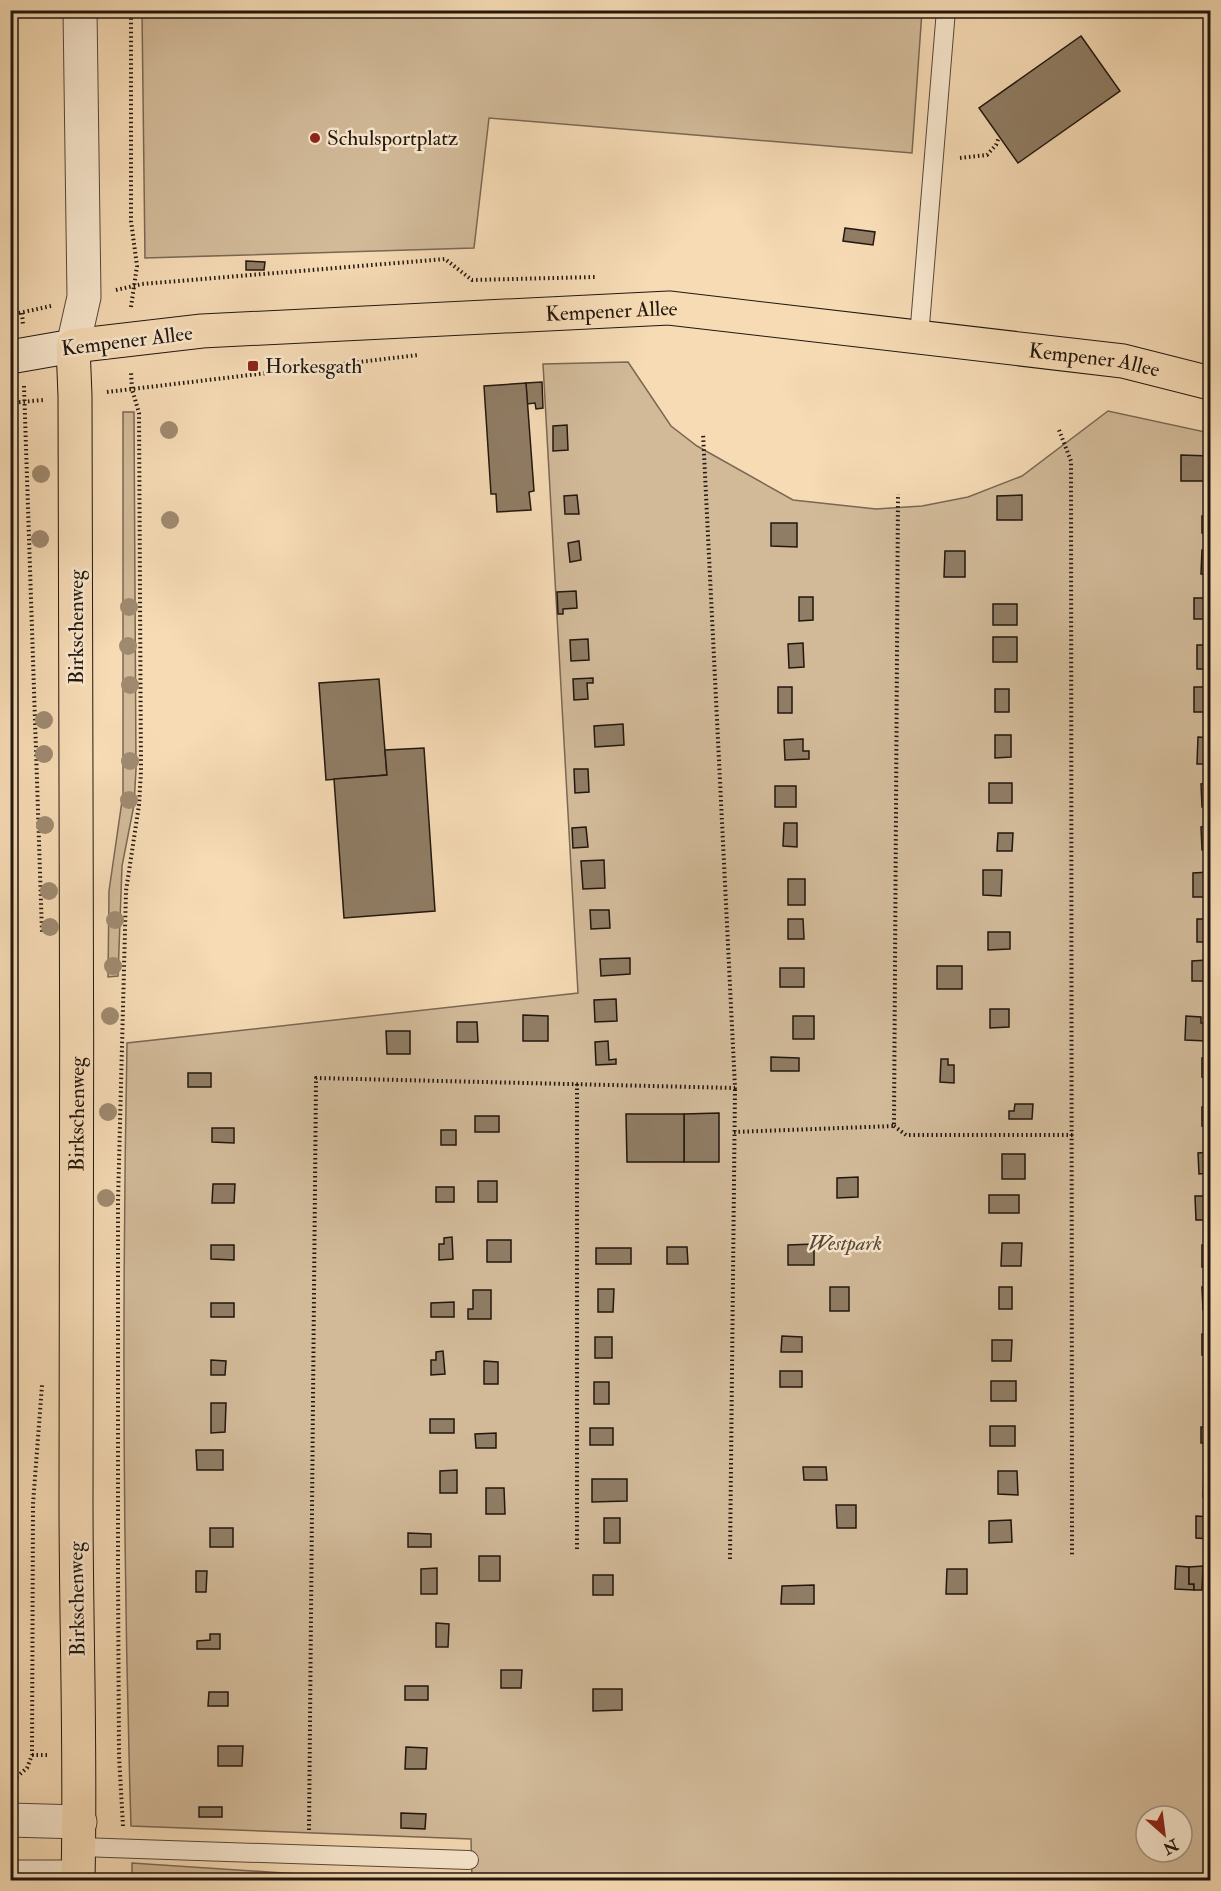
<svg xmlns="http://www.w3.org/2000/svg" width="1221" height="1891" viewBox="0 0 1221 1891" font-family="'IM FELL Double Pica',serif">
  <rect width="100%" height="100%" fill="#f6dbb5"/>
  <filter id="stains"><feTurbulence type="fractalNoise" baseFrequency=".00333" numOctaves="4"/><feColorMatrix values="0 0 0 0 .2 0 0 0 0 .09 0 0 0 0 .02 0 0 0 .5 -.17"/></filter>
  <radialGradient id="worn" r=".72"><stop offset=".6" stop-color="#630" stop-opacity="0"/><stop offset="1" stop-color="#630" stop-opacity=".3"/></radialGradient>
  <g fill="#d2ba99" stroke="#7a6854" stroke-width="1.5" fill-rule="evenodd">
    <path d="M142,11H922L912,153L489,118L474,248L145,258Z"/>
    <path d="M628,362L671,426L697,446L793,500L876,509L922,506L968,497L1022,476L1108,411L1210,433V1880H132V1863L313,1875L472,1880L471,1839L131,1826C123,1565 122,1304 127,1043L578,993L543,364ZM1146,1816H1182V1852H1146Z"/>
    <path d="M123,412H134L136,769L134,805L122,866L118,976L108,977L109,891L123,794Z"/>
  </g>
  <g fill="#907d65" stroke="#22170e" stroke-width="1.5">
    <path d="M1081,36L1120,91L1018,163L979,108Z"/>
    <path d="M845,228L875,232L873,245L843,241Z"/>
    <path d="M246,261L265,262L264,270H246Z"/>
    <path d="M542,382L543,408L536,409L535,403L527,404L526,383Z"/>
    <path d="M526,383L534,491L529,492L531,510L497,512L496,494H491L484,386Z"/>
    <path d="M567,425L568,450L553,451V426Z"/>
    <path d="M1181,455L1210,456V481H1181Z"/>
    <path d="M577,495L579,514H565L564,496Z"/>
    <path d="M1022,495V520H997V496Z"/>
    <rect x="1202" y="516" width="8" height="17"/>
    <path d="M771,523H797V547L771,546Z"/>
    <path d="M579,541L581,560L570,562L568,543Z"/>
    <path d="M1202,550H1210V574H1201Z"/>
    <path d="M945,551H965V577H944Z"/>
    <path d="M576,591L577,608L563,609V614H558L557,592Z"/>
    <path d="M799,597H813V620L799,621Z"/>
    <rect x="1194" y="598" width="16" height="21"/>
    <rect x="993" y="604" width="24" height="21"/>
    <rect x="993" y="637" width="24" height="25"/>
    <path d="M588,639L589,660L571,661L570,640Z"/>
    <path d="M803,643L804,667L789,668L788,644Z"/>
    <rect x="1197" y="645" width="13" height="24"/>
    <path d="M593,678V683H587L588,699L574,700L573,679Z"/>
    <path d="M379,679L387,775L326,780L319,683Z"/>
    <rect x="778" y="687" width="14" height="26"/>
    <rect x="1194" y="687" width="16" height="25"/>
    <rect x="995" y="689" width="14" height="23"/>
    <path d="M623,724L624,745L595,747L594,726Z"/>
    <path d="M995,735H1011V757L995,758Z"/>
    <path d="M1198,737L1210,738V764H1197Z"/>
    <path d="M803,739V751H809V759L785,760L784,740Z"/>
    <path d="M424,748L435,911L344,918L334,779L387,775L385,750Z"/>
    <path d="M574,769H588L589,792L575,793Z"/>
    <rect x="989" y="783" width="23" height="20"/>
    <path d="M1210,783V807H1202L1201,784Z"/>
    <rect x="775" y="786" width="21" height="21"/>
    <path d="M784,823H797V847L783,846Z"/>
    <path d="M1210,826V849L1202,850L1201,827Z"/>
    <path d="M586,827L588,847L573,848L572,828Z"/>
    <path d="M998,833H1013L1012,851H997Z"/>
    <path d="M604,860L605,888L583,889L581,861Z"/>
    <path d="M983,870H1002L1001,896L983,895Z"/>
    <path d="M1210,872V897H1193V873Z"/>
    <rect x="788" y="879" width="17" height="26"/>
    <path d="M590,910H609L610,928L591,929Z"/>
    <path d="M788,919H803L804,939H788Z"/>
    <rect x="1197" y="919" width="13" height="23"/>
    <path d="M988,932H1010V949L988,950Z"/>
    <path d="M630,958V974L601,976L600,959Z"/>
    <path d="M1206,960L1207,981H1192V961Z"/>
    <rect x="937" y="966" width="25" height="23"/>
    <rect x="780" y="968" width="24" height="19"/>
    <path d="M616,999L617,1021L595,1022L594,1000Z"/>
    <path d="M990,1009H1009V1027L990,1028Z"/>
    <path d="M523,1015L548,1016V1041H523Z"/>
    <rect x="793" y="1016" width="21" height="23"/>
    <path d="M1186,1016L1201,1017V1023H1208L1207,1041L1185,1040Z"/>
    <path d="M457,1022H477L478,1042H457Z"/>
    <path d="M386,1031H410V1054H387Z"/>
    <path d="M608,1041L609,1060L616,1059V1064L596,1065L595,1042Z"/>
    <path d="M771,1057L799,1058V1071H771Z"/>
    <path d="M1202,1058H1210V1078L1202,1077Z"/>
    <path d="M941,1059H948V1065H954V1083L940,1082Z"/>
    <rect x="188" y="1073" width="23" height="14"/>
    <path d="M1015,1104H1033L1032,1119H1009V1111H1014Z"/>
    <rect x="1202" y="1107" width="8" height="19"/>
    <path d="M719,1113V1162H684V1114Z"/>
    <path d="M626,1114H684V1162H627Z"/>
    <rect x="475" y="1116" width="24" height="16"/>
    <path d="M212,1128H234V1143L212,1142Z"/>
    <rect x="441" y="1130" width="15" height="15"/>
    <path d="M1210,1152V1173L1199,1174L1198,1153Z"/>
    <rect x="1002" y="1154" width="23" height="25"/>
    <path d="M858,1177V1197L837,1198V1178Z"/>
    <rect x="478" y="1181" width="19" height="21"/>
    <path d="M213,1184H235L234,1203H212Z"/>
    <rect x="436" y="1187" width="18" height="15"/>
    <rect x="989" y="1195" width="30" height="18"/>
    <path d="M1195,1196H1210V1220H1196Z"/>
    <path d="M452,1237L453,1259L439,1260V1244H444V1238Z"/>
    <rect x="487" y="1240" width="24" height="22"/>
    <path d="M1002,1243H1022L1021,1266H1001Z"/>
    <path d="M814,1244V1265H788V1245Z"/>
    <path d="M211,1245H234V1260L211,1259Z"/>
    <rect x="1202" y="1245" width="8" height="22"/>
    <path d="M667,1247H687L688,1264H667Z"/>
    <rect x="596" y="1248" width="35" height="16"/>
    <rect x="830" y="1287" width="19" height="24"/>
    <rect x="999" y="1287" width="13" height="22"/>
    <path d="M1202,1287H1210V1310H1203Z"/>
    <path d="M598,1289H614L613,1312H598Z"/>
    <path d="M473,1290H491V1319H468V1309H473Z"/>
    <path d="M454,1302V1317H431V1303Z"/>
    <rect x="211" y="1303" width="23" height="14"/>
    <path d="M1202,1334L1210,1335V1355H1202Z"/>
    <path d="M782,1336L802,1337V1352H781Z"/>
    <rect x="595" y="1337" width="17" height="21"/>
    <path d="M992,1340H1012L1011,1361H992Z"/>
    <path d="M443,1351L445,1374L431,1375V1360H436V1352Z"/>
    <path d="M211,1360L226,1361L225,1375H211Z"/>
    <path d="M484,1361L498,1362V1384H484Z"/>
    <rect x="780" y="1371" width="22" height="16"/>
    <path d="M1208,1380H1210V1401H1207Z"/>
    <rect x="991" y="1381" width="25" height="20"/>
    <rect x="594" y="1382" width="15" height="22"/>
    <path d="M211,1403H226L225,1432L211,1433Z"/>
    <rect x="430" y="1419" width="24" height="14"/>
    <rect x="990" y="1426" width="25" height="20"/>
    <rect x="1201" y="1427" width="9" height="16"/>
    <rect x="590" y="1428" width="23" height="17"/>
    <path d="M496,1433V1448H476L475,1434Z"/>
    <path d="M196,1450H223V1470H197Z"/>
    <path d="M803,1467H826L827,1480H804Z"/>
    <path d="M457,1470V1493H440V1471Z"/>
    <path d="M998,1471H1017L1018,1495L998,1494Z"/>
    <path d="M1204,1474H1210V1497H1203Z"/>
    <path d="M592,1479H627V1501L592,1502Z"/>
    <path d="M486,1488H504L505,1514H486Z"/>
    <path d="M836,1505H856V1528H837Z"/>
    <path d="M1196,1516L1210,1517V1539L1196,1538Z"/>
    <rect x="604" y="1518" width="16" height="25"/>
    <path d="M1011,1520L1012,1542L989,1543V1521Z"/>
    <rect x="210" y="1528" width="23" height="19"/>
    <path d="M408,1533L431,1534V1547H408Z"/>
    <rect x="479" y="1556" width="21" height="25"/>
    <path d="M1176,1566L1189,1567V1584H1194V1590L1175,1589Z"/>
    <path d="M1203,1566L1210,1567V1582H1202Z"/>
    <path d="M1203,1566L1202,1590H1194V1584H1189V1567Z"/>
    <path d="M437,1568V1594H421V1569Z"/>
    <path d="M947,1569H967V1594H946Z"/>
    <path d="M196,1571H207L206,1592H196Z"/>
    <rect x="593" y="1575" width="20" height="20"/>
    <path d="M814,1585V1604H781L782,1586Z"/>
    <path d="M436,1623L449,1624L448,1647H436Z"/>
    <path d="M210,1634H220V1649H197V1641L210,1640Z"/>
    <path d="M501,1670H522L521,1688H501Z"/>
    <rect x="405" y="1686" width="23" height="14"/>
    <path d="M593,1689H622V1710L593,1711Z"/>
    <path d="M209,1692H228V1706H208Z"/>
    <path d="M218,1746H243L242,1766H218Z"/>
    <path d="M406,1747L427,1748L426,1769H405Z"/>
    <rect x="199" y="1807" width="23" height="10"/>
    <path d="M401,1813L426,1814L425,1829L401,1828Z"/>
  </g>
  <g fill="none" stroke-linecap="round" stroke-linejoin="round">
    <g stroke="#574838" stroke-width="20">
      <g id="lane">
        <path d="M919,337L946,10"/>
        <path d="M80,1847L469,1860"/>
      </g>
    </g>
    <g stroke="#574838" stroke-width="35">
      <g id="street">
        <path d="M73,346L84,297L80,10"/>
        <path d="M10,1820L80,1822"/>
        <path d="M10,1877H78"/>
      </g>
    </g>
    <g stroke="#22170e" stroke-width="35">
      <path id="secondary" d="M10,357L73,346"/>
    </g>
    <g stroke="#22170e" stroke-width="35">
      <g id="primary">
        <path id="s1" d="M78,1880C81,1754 76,1627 76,1500C77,1132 77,764 75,396L73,346L202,331L669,308L1123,361L1210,383"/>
      </g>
    </g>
    <g stroke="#22170e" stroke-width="4" stroke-dasharray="1.5 3" stroke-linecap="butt">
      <path d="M960,158L987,155L996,145L999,137"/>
      <path d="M116,290L142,284L445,259L472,280L595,277"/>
      <path d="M131,307L137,266L131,221V10"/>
      <path d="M22,313L23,325"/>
      <path d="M10,315L51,306"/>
      <path d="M24,386L42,933"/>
      <path d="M107,392L418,355"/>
      <path d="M10,403L43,400"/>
      <path d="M1059,430L1071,461L1072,1556"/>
      <path d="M577,1084V1552"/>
      <path d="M894,1126L906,1135H1073"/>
      <path d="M734,1132L894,1126L898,494"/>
      <path d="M730,1559L735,1088"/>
      <path d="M32,1755H47"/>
      <path d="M10,1783L27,1768L32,1755L33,1504L42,1385"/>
      <path d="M123,1826L119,1756L118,1575V1202L126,891L139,805L141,771L139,413L132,389L131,372"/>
      <path d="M309,1830L316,1078L735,1088L703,433"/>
    </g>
    <use href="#lane" stroke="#f9e8cf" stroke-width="18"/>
    <use href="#street" stroke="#f9e8cf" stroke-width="33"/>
    <use href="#secondary" stroke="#f9e8cf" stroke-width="33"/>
    <use href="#primary" stroke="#f6dbb5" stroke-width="33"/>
  </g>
  <g fill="#9f8a70">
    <circle cx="169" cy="430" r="9"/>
    <circle cx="41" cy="474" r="9"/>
    <circle cx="170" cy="520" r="9"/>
    <circle cx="40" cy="539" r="9"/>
    <circle cx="129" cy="607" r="9"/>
    <circle cx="128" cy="646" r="9"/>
    <circle cx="130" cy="685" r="9"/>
    <circle cx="44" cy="720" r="9"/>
    <circle cx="44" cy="754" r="9"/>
    <circle cx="130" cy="761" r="9"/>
    <circle cx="129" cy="800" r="9"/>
    <circle cx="45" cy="825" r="9"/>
    <circle cx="49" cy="891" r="9"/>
    <circle cx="115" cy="920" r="9"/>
    <circle cx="50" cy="927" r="9"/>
    <circle cx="113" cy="966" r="9"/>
    <circle cx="110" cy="1016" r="9"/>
    <circle cx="108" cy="1112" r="9"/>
    <circle cx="106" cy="1198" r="9"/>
  </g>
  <g fill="#8f2418" stroke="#f9e8cf" stroke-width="2">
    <circle cx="315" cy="138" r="6"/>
    <rect x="247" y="360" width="12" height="12" rx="3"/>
  </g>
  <g text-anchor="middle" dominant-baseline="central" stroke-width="5" stroke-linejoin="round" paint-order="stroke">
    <g font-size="21" fill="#22170e" stroke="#f9e8cf" text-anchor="start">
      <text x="327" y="138">Schulsportplatz</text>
      <text x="265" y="366">Horkesgath</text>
    </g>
    <g font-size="21" fill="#22170e" stroke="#f9e8cf">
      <text stroke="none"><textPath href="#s1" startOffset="2074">Kempener Allee</textPath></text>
      <text transform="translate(127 341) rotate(-7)">Kempener Allee</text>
      <text stroke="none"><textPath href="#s1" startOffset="2560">Kempener Allee</textPath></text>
      <text transform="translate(76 627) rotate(-90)">Birkschenweg</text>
      <text stroke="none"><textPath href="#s1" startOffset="766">Birkschenweg</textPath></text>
      <text transform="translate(77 1599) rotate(-91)">Birkschenweg</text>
    </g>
    <g font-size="21" font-style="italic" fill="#574838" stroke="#f9e8cf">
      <text x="845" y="1243">Westpark</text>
    </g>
  </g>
  <rect width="1221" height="1891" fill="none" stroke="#f6dbb5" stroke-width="36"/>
  <rect x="12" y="12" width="1197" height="1867" fill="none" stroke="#22170e" stroke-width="3"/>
  <rect x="18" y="18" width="1185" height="1855" fill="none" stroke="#22170e" stroke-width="1.5"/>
  <g transform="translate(1164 1834) rotate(152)"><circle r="28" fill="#f9e8cf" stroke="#a39482" stroke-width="1.5"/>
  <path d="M0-4.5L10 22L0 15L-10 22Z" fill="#8f2418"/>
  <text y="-9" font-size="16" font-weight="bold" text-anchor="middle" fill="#22170e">N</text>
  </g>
  <rect width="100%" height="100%" filter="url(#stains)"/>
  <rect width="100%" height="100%" fill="url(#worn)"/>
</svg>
